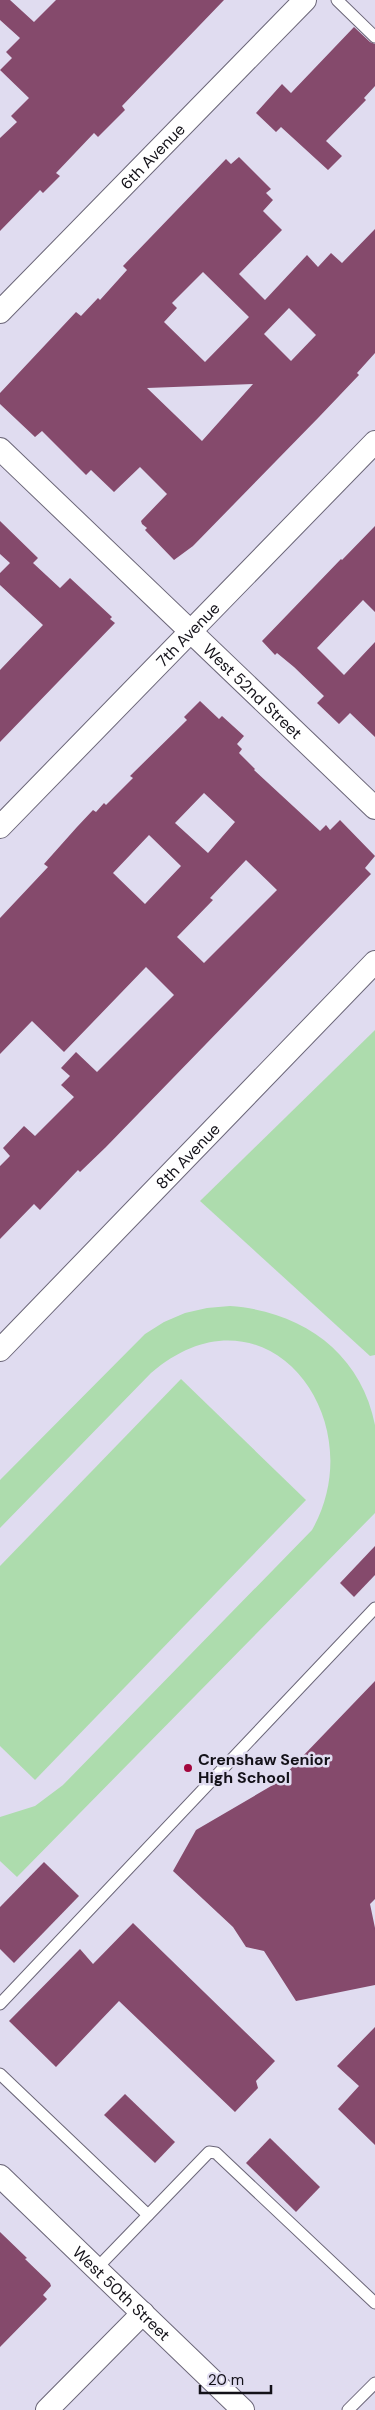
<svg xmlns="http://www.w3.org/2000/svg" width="375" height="2410" viewBox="0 0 375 2410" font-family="'DM Sans',sans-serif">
  <rect width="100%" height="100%" fill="#e0dcf0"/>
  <g fill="#addcad">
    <path d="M375,1030V1355L370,1356L200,1201Z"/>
    <path d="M230,1306C301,1311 361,1352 375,1425C375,1448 375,1488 375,1513L17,1877L0,1861V1817L35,1806L63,1785L312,1530C375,1419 265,1275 151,1373L0,1528V1480L145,1334L164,1322L185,1313L207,1308Z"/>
    <path d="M181,1379L306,1500L35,1780L0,1746V1566Z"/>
  </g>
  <g fill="#854a6c" fill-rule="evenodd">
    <path d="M0,0H10L34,22L56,0H224L122,106L125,110L98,137L94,133L56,173L60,176L43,193L40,190L0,231V138L17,122L11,116L29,98L0,70L12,58L6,52L20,38L0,20Z"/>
    <path d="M354,27L370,42L375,44V86L364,98L366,100L326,141L342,156L328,170L281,127L276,132L256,113L282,84L291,93Z"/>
    <path d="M239,157L271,189L266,193L273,200L263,211L282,230L239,274L265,300L307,255L318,267L331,253L342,263L375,229V353L357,373L359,375L319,417L193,546L174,560L145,530L147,528L142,524L141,521L167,494L140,467L114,492L91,470L86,475L42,431L35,437L0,404V393L76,312L81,316L98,298L100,300L127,270L123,266L226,159L231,164ZM203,272L249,317L205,362L164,322L177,308L172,303ZM289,308L316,335L291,361L264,334ZM253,384L202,441L147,388Z"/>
    <path d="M0,521L38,558L33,563L60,588L70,578L112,617L110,619L115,623L0,742V670L43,625L0,585V573L10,563L0,554Z"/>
    <path d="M375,526V612L363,600L317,648L344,675L375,642V737L350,713L339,724L317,703L324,696L294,667L277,653L275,655L262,641L341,559L342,560Z"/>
    <path d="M200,701L219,719L222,716L244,736L237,744L242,749L239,753L255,769L254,770L320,831L326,825L330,830L340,820L375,856L365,868L371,874L106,1147L80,1172L78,1170L40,1210L34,1204L0,1239V1166L10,1156L3,1148L24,1126L35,1136L74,1097L61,1085L70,1076L61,1068L76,1052L97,1072L174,995L146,967L64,1052L32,1021L0,1054V918L48,867L44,864L77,827L93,810L96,812L104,803L106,805L133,778L130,776L187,720L184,717ZM204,793L235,822L208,853L175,823ZM149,835L181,866L145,904L113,873ZM246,860L277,890L204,963L177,937L213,900L210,898Z"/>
    <path d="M375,1546V1575L354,1597L340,1583Z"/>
    <path d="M375,1681V1899L370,1904L375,1928V1985L296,2001L264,1951L246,1947L233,1927L173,1871L196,1830L278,1782Z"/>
    <path d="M44,1862L79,1896L14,1963L0,1949V1907Z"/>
    <path d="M133,1923L275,2061L256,2081L258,2088L235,2112L119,2001L56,2067L9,2021L80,1949L93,1964Z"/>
    <path d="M375,2027V2145L338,2109L359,2086L337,2066Z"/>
    <path d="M125,2094L175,2142L155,2163L104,2115Z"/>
    <path d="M270,2138L320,2187L296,2212L246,2163Z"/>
    <path d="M0,2232L27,2258L25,2259L50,2283L51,2286L43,2295L47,2299L0,2347Z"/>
  </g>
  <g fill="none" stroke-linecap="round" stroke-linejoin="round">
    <g stroke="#6b6678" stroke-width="13">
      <g id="service">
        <path d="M337,0L375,37"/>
        <path d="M0,2004L375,1608"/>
        <path d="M0,2074L148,2215"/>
        <path d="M96,2269L209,2152L216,2153L375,2303"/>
        <path d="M348,2410L375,2383"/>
      </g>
    </g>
    <g stroke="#6b6678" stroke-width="24">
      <g id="minor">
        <path id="s1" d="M0,312L305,0"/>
        <path id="s2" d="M0,449L375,808"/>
        <path id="s3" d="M0,827L375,442"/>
        <path id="s4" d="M0,1350L375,962"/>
        <path id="s5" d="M0,2176L243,2410"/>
        <path d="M47,2410L143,2313"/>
      </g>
    </g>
    <use href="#service" stroke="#fff" stroke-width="11"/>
    <use href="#minor" stroke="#fff" stroke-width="22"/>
  </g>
  <circle fill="#a3063d" stroke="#e0dcf0" stroke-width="2" cx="188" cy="1768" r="5"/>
  <g text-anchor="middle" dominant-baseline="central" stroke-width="5" stroke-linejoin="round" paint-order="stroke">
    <g font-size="16" fill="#131118" stroke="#e0dcf0">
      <text stroke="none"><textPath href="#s1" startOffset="218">6th Avenue</textPath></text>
      <text stroke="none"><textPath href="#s3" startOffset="269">7th Avenue</textPath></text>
      <text stroke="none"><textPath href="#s2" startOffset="350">West 52nd Street</textPath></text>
      <text stroke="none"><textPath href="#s4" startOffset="270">8th Avenue</textPath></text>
      <text stroke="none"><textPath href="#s5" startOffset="169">West 50th Street</textPath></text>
    </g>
    <g font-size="16" font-weight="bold" fill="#131118" stroke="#e0dcf0" text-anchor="start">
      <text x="198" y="1759">Crenshaw Senior<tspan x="198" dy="18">High School</tspan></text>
    </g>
  </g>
  <path d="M200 2385v8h71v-8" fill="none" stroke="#131118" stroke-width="2.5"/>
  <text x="208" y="2385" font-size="15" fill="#131118" stroke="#e0dcf0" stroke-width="4" paint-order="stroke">20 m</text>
</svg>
